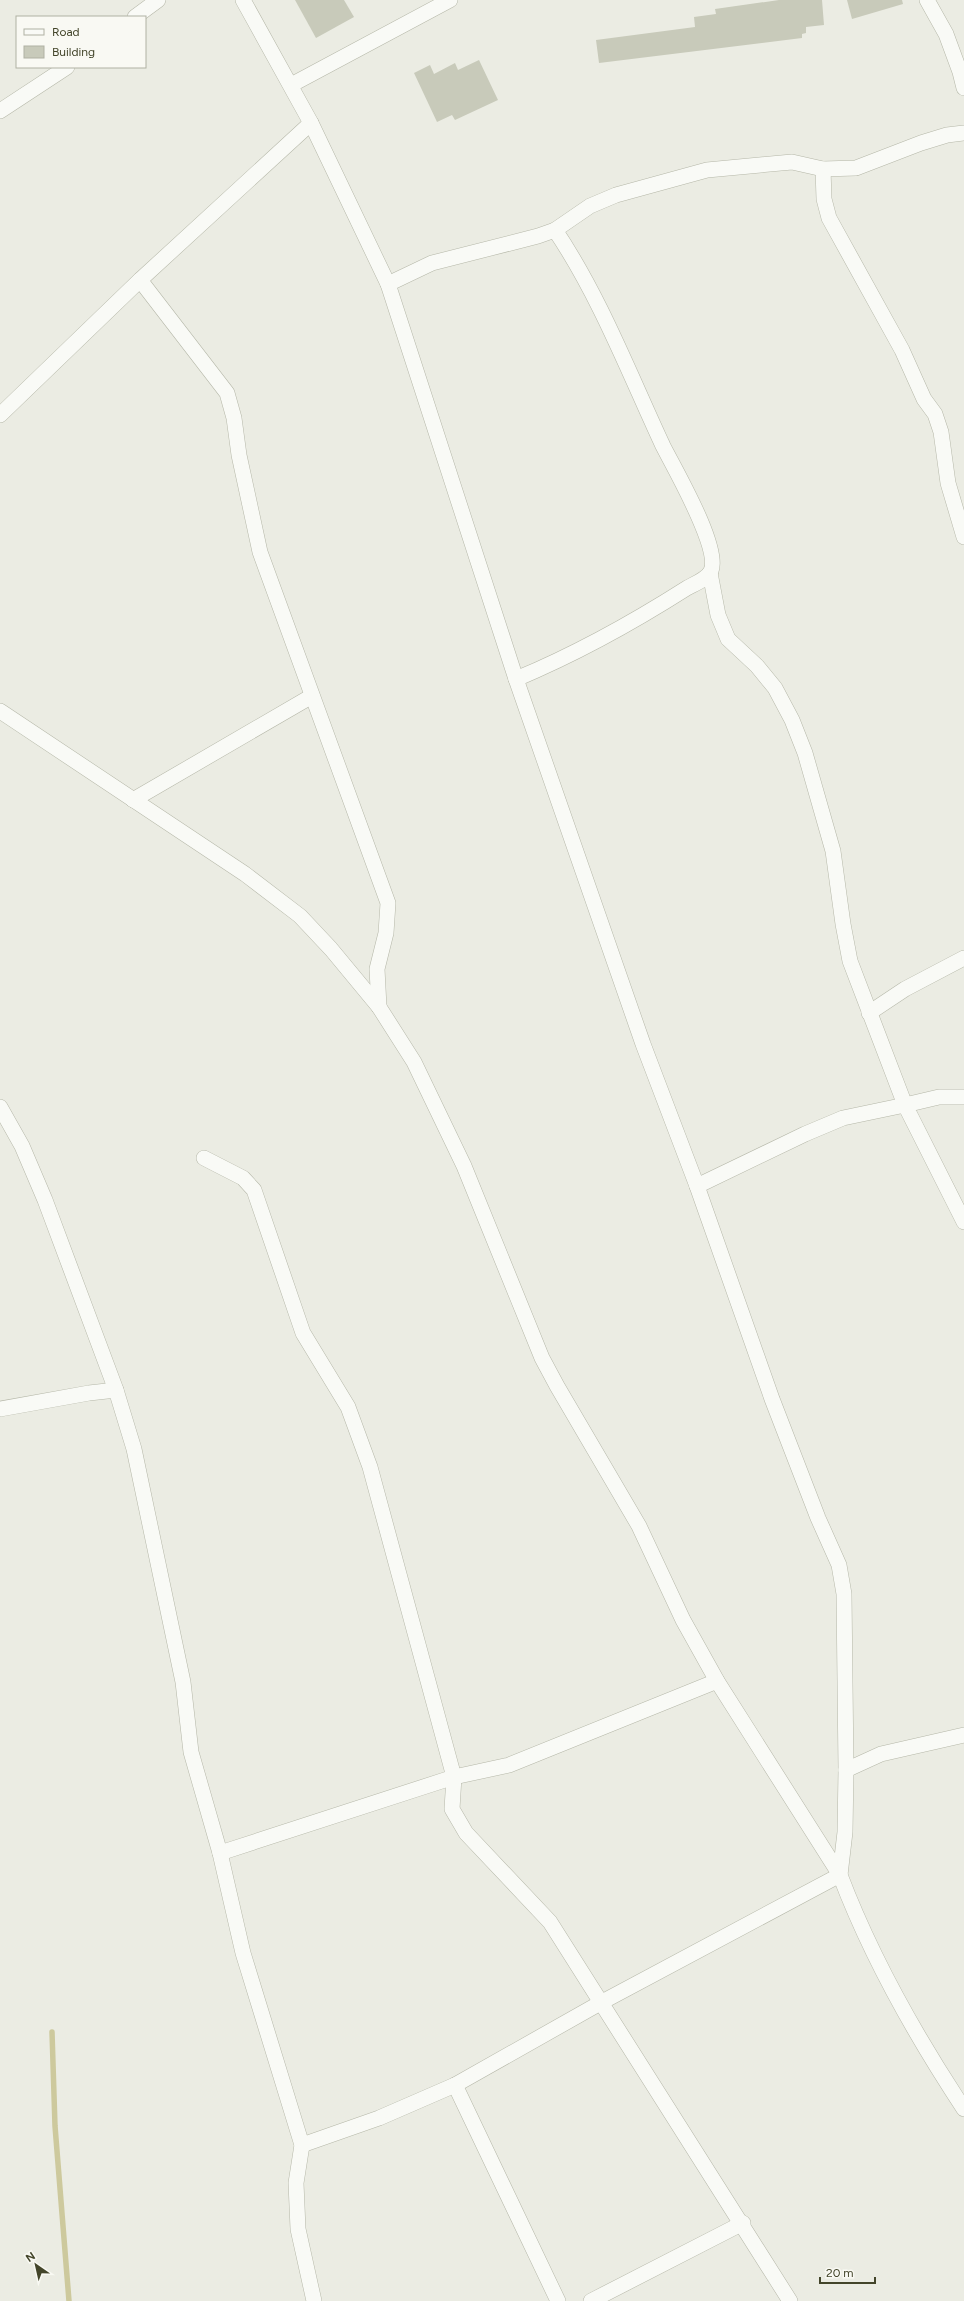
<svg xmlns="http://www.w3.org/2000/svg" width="964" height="2301" viewBox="0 0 964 2301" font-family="Figtree,sans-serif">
  <rect width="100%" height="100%" fill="#ebece3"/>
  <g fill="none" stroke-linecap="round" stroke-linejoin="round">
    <path stroke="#cdc99d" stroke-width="5.5" d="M52,2032L55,2126L69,2301"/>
  </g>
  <g fill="#c8caba">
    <path d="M295,0H344L354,17L316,38Z"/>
    <path d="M779,0H822L824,25L806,27V33L802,34V38L599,63L596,40L695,27L694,17L716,14L715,9Z"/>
    <path d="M847,0H902L903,4L852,19Z"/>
    <path d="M479,60L498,100L455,120L452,115L437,122L414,73L430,65L434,74L455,63L458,70Z"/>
  </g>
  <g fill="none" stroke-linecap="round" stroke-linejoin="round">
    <g stroke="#b5b7a8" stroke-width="16">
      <g id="minor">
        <path d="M243,0L311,123L388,284L516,679L643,1044L697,1186L772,1399L818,1518L839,1565L844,1594L846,1770L845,1832L840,1875L602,2002L455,2085L379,2118L302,2145"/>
        <path d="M927,0L946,34L960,72L964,88"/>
        <path d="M135,17L158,0"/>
        <path d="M291,85L450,0"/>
        <path d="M0,111L67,67"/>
        <path d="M823,169L824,199L829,218L902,350L924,399L935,414L941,432L948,483L964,537"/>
        <path d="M140,280L227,393L234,418L239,455L260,552L388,903L386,933L377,969L379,1007"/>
        <path d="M388,284L432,263L538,236L555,230L590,206L616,195L707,170L792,162L823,169L856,168L921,143L947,135L964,133"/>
        <path d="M0,415L140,280L311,123"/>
        <path d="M516,679C576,654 632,623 687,588C694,584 707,579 711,571C721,548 674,468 663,446C629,373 600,297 555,230"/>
        <path d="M0,711L245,874L300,916L331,949L379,1007L414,1062L464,1166L542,1358L557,1386L639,1526L683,1620L717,1681L840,1875C870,1954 917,2038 964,2109"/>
        <path d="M133,800L312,696"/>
        <path d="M869,1013L905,989L964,958"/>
        <path d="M964,1097H939L905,1105L964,1222"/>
        <path d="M0,1107L22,1146L45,1200L116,1390L134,1449L183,1682L191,1752L220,1853L243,1953L302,2145L296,2183L298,2229L314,2301"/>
        <path d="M204,1158L243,1178L254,1190L303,1333L348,1407L370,1467L454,1777L452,1809L466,1833L550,1922L790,2301"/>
        <path d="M697,1186L805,1134L843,1118L905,1105L850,961L843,924L833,851L805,753L792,720L775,688L757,666L728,639L718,615L710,573"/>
        <path d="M0,1409L89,1393L116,1390"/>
        <path d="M846,1770L881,1754L964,1735"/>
        <path d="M220,1853L454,1777L509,1765L717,1681"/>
        <path d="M455,2085L558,2301"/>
        <path d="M591,2301L743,2223"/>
      </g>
    </g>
    <use href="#minor" stroke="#f9faf6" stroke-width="15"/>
  </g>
  <rect x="16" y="16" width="130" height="52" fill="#f9f9f3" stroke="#b0b1a3"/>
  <rect x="24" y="29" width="20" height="6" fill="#f9faf6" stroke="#b0b1a3"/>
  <text x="52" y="36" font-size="12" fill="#43452a">Road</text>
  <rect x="24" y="46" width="20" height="12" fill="#c8caba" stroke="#b0b1a3"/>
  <text x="52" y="56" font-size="12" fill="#43452a">Building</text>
  <g transform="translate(36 2265) rotate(326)" stroke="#f9f9f3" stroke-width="3" paint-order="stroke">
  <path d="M0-3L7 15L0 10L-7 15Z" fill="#43452a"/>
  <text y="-6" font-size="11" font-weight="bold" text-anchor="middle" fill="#43452a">N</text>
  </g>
  <path d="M820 2277v6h55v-6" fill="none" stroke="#43452a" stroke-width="2"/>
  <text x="826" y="2277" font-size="12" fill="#43452a" stroke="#f9f9f3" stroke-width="3" paint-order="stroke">20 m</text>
</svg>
